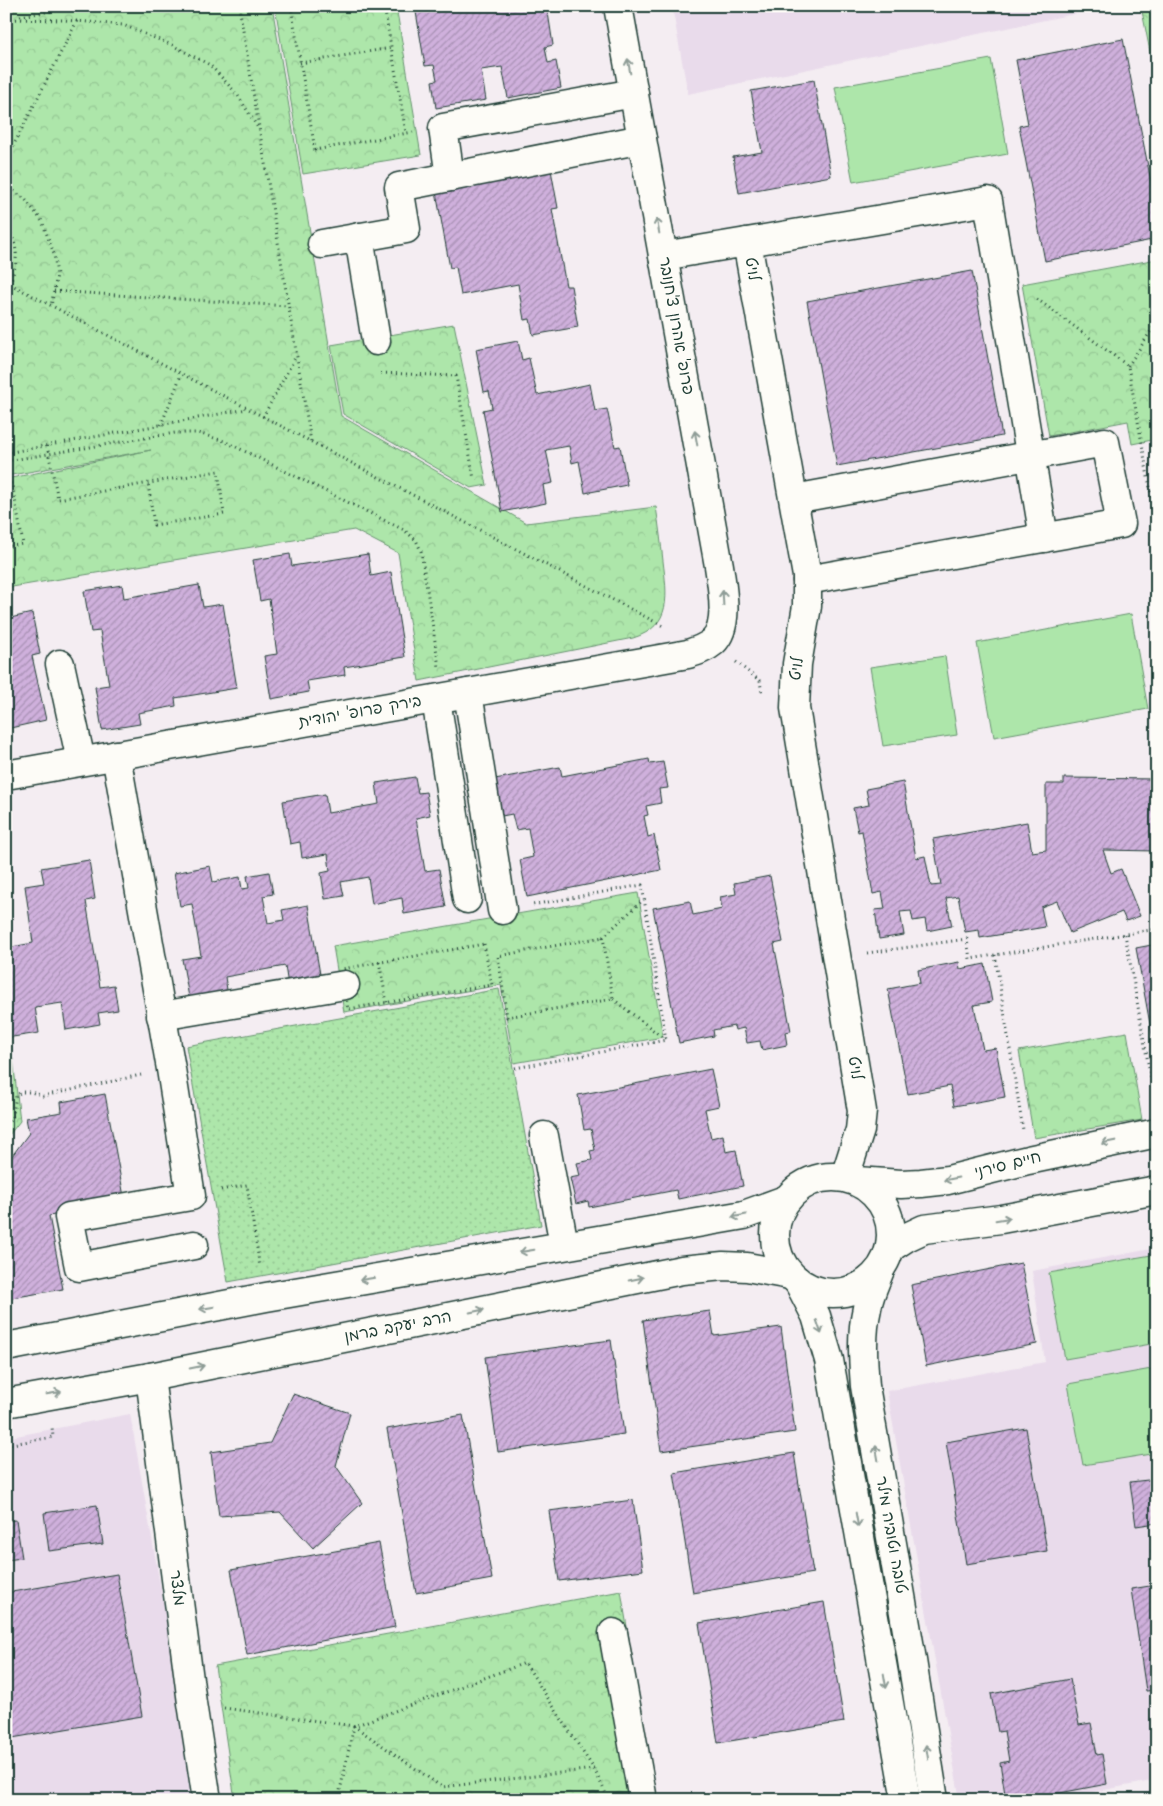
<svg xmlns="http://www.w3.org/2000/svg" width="1163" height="1806" viewBox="0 0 1163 1806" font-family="Kalam,'Playpen Sans Hebrew',sans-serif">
  <defs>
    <pattern id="grass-dots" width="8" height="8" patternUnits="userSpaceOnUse" patternTransform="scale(1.25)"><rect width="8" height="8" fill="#ade6aa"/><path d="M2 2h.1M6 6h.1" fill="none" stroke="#94c693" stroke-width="1.8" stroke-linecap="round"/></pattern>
    <pattern id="park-crowns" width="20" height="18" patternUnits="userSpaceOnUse" patternTransform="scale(1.25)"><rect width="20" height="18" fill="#ade6aa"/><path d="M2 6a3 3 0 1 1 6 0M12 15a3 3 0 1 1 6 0" fill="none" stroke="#94c693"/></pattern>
    <pattern id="building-hatch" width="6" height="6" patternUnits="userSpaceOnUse" patternTransform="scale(1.25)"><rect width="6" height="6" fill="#cfb0dc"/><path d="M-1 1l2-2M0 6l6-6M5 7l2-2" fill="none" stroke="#a790b3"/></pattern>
  </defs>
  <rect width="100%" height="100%" fill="#f4edf2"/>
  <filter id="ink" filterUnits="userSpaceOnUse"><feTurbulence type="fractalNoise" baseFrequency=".02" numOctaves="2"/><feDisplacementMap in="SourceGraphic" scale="10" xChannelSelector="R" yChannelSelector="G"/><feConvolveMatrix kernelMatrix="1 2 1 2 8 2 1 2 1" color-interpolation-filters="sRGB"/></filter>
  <g filter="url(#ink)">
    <g fill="#e9dbeb">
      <path d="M672,6H1113L688,94Z"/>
      <path d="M1157,1248V1780L1049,1800H960L887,1391L1045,1362L1032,1271Z"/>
      <path d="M130,1414L198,1800H6V1438Z"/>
      <path d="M1157,1790V1800H1101Z"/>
    </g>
    <path fill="url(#grass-dots)" stroke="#66926f" d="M499,989L541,1225L228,1282L186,1046Z"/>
    <g fill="url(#park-crowns)" stroke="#66926f">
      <path d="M6,6H272L341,416L526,523L656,507C659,525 661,543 663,561C667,594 673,626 633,638L419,681L398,553L354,530L6,588V479L151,450L6,476Z"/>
      <path d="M275,6H396L421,155L303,174Z"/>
      <path d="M1141,6H1157V87Z"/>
      <path d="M1157,259V439L1132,444L1128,421L1049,436L1022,284Z"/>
      <path d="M454,324L487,485L471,488L343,414L331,345Z"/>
      <path d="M638,893L663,1037L514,1063L501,985L344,1012L333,946Z"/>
      <path d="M1127,1032L1142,1120L1034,1138L1019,1051Z"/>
      <path d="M13,1059L20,1121L6,1139V1060Z"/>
      <path d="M621,1591L656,1800H235L215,1666Z"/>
    </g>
    <g fill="#ade6aa" stroke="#66926f">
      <path d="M991,59L1008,154L853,182L835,87Z"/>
      <path d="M1131,614L1148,709L994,737L977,643Z"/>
      <path d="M945,656L957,735L883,746L870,667Z"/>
      <path d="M1157,1254V1343L1065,1359L1049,1273Z"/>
      <path d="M1157,1368V1453L1083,1465L1068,1384Z"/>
    </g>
    <g fill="url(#building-hatch)" stroke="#1f3d34">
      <path d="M415,6H547L553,45L545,47L548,63L556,61L561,88L508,98L502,67L481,70L486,100L436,108L432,81L437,80L434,65L425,66Z"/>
      <path d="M1123,39L1157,212V239L1045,261L1019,126L1028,124L1016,60Z"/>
      <path d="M814,80L831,176L739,193L733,157L762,152L751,91Z"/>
      <path d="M551,170L558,208L552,209L566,286H571L578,327L533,335L530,319L524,320L518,284L461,295L456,267L450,268L436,192Z"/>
      <path d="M972,271L1002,436L837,466L807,301Z"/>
      <path d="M518,341L522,360L529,358L537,395L590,384L595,411L607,409L615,447L620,446L627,485L585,493L579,461L572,463L569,446L546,450L553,483L543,485L546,503L502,512L483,410L492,408L489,391L484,392L476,349Z"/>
      <path d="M290,554L292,566L368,554L371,576L391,572L405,657L344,667L345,675L307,681L309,692L271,699L264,656L277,654L269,599L260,601L253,560Z"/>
      <path d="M122,585L124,598L199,585L203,607L223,604L237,688L175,698L176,706L138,713L140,724L102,730L95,687L109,685L100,631L91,632L84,591Z"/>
      <path d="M32,613L40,654L32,656L46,720L6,729V619Z"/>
      <path d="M649,759L650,764L663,762L668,788L659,789L661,803L646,806L648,815L644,816L648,837L654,835L661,870L527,897L520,860L533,857L528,828L516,830L512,814L502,816L495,779L560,767L562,776Z"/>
      <path d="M415,777L418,793L426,792L430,815L416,818L425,871L439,869L446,907L404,914L402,898L372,904L368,877L341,882L344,896L325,899L321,873L330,871L328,854L302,858L300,842L290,844L283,801L325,794L328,813L379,804L376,783Z"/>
      <path d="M1064,778L1157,779V851L1103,850L1111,873L1121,869L1140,916L1126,921L1122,912L1070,933L1057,901L1041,907L1045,927L980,938L979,930L965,932L958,896L946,898L952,926L927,931L925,919L913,921L911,911L900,912L904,935L879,939L875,910L885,909L882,892L873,894L862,831L858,832L853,808L869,805L866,789L903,782L916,858L925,856L931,886L941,885L933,839L1027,822L1032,852L1046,850V784H1064Z"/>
      <path d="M89,860L95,899L86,901L100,987L114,985L118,1010L98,1013L100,1024L66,1030L62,1003L35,1007L39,1033L6,1038V948L33,943L25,886L44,883L41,868Z"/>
      <path d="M210,866L213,882L240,877L242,889L249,888L247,876L269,872L273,894L263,896L268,923L284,920L282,910L308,905L321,980L288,985L285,966L225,977L228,996L190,1003L182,959L201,956L192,904L180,906L174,873Z"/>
      <path d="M770,876L783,942L774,944L791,1031L785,1032L787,1045L762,1050L760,1041L747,1043L744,1028L735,1030L734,1026L713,1030L714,1036L679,1043L653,908L690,901L693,915L722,909L720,897L736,894L734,883Z"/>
      <path d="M1157,944V1062L1136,948Z"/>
      <path d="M959,962L960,969L985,964L992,1002L974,1005L983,1050L996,1048L1005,1097L954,1106L950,1086L908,1094L888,989L920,983L918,970Z"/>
      <path d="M711,1069L719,1106L705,1109L711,1138L723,1135L726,1152L736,1150L743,1186L678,1199L676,1190L589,1207L588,1201L576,1204L570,1178L580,1176L577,1163L592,1160L590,1151L595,1150L591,1129L584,1130L578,1095Z"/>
      <path d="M105,1094L125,1202L49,1216L63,1289L6,1299V1164L29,1133L26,1118L62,1112L61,1102Z"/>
      <path d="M1021,1263L1037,1344L926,1366L911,1285Z"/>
      <path d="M710,1311L714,1336L781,1327L795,1432L661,1451L643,1320Z"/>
      <path d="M611,1340L624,1434L498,1452L485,1357Z"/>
      <path d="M293,1394L350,1413L336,1466L362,1503L313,1548L280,1512L219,1516L215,1486L211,1452L270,1443Z"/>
      <path d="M463,1415L492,1579L416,1593L387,1429Z"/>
      <path d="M1026,1428L1047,1551L966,1564L946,1442Z"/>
      <path d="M794,1453L813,1573L693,1593L674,1473Z"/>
      <path d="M1157,1479V1523L1136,1526L1130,1482Z"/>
      <path d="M633,1500L643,1570L559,1581L549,1511Z"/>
      <path d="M97,1505L103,1544L49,1551L44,1513Z"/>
      <path d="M16,1520L22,1558L6,1560V1521Z"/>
      <path d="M379,1543L395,1627L247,1655L231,1570Z"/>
      <path d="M1157,1549V1690L1146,1691L1131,1589L1156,1585L1151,1550Z"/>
      <path d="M117,1574L142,1716L6,1739V1593Z"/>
      <path d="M824,1602L844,1722L718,1743L699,1623Z"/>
      <path d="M1070,1679L1079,1725L1091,1723L1097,1755L1102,1754L1107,1784L1023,1800H1006L1000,1763L1009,1761L1004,1731L998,1732L991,1694Z"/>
    </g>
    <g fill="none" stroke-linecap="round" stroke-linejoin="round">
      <g stroke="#1f3d34" stroke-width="31">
        <g id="minor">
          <path d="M450,177L443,128L634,93"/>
          <path d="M359,237L376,341"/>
          <path d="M747,242L988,201L1044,538"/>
          <path d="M322,244L406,229L399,187L642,139"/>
          <path d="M663,256L747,242L807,576V606L797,664L795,708L862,1111L860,1130L845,1177"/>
          <path d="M794,499L1105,442L1121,524L807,580"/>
          <path d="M60,664L81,761"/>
          <path d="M468,693L502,910"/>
          <path d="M436,699L467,899"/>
          <path d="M116,755L171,1069L191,1196L69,1217L79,1267L194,1245"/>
          <path d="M6,775L688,654C697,651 706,648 713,642C730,626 722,587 719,566L618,6"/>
          <path d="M161,1016L345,985"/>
          <path d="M544,1136L564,1245"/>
          <circle cx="833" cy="1235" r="58"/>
          <path d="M857,1181L901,1184L921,1183L948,1180L1028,1160L1157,1133"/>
          <path d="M890,1248L907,1237L924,1229L1001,1219L1157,1190"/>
          <path d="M880,1270C875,1283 869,1295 867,1308C861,1334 863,1360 865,1386L911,1654L934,1800"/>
          <path d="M799,1283L816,1316L829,1360L906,1800"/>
          <path d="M6,1347L266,1297L744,1215L785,1200"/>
          <path d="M150,1377L192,1703L207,1800"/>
          <path d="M6,1403L150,1377L682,1270L723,1266L747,1267L790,1275"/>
          <path d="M613,1633L643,1800"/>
        </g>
      </g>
      <g stroke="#1f3d34" stroke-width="3" stroke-dasharray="1 4" stroke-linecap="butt">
        <path d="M239,6L311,442"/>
        <path d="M291,6L315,150L413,132"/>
        <path d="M384,6L406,133"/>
        <path d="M20,16L84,6"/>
        <path d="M6,19L64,20L123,25L172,45L210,65L237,94L258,128"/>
        <path d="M300,63L391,48"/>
        <path d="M6,160L77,21"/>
        <path d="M6,185L25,199L42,221L54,254L57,275L51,306"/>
        <path d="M6,225C22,250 17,267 6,292"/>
        <path d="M10,284L663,626"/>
        <path d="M54,291L288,306"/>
        <path d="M1037,299L1128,366L1157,527"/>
        <path d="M1128,366L1157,322"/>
        <path d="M381,373L456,376L474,479"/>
        <path d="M263,417L296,356"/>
        <path d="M161,425L181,375"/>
        <path d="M47,446L58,499L218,471L224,514L154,525L148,483"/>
        <path d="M6,453L247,409"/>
        <path d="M6,461L175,433H198L224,441L404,530L416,540L421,551L439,667"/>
        <path d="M6,484L12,483L23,544L6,547"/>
        <path d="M736,662L760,681L762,694"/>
        <path d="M1125,934L1155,1102"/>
        <path d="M603,937L613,999L507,1017L498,956Z"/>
        <path d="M603,937L643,900"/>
        <path d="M484,944L492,985L348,1009L342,969Z"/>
        <path d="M867,953L967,939L970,959L1157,929"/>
        <path d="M995,955L1023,1130"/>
        <path d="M379,962L387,1003"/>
        <path d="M613,999L666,1040"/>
        <path d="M515,1068L666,1040L642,885L532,905"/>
        <path d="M6,1125L12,1118L16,1096L21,1092H31L43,1096L141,1075"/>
        <path d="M221,1190L247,1185L260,1267"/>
        <path d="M6,1445L53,1437L52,1427"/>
        <path d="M224,1708L354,1726L525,1663L594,1769L609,1800"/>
        <path d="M338,1800L354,1726L442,1787L594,1769"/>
      </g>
      <use href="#minor" stroke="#fdfcf7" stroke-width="28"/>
    </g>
    <defs><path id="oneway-shaft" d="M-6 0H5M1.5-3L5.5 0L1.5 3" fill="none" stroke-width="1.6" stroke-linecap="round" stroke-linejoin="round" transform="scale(1.25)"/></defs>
    <g stroke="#8e9c96">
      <use href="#oneway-shaft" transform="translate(629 66) rotate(-100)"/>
      <use href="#oneway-shaft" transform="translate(658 226) rotate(-100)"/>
      <use href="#oneway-shaft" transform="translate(696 438) rotate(-100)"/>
      <use href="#oneway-shaft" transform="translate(723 598) rotate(-93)"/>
      <use href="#oneway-shaft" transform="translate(1109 1142) rotate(168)"/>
      <use href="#oneway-shaft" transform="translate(951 1179) rotate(169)"/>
      <use href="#oneway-shaft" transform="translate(739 1216) rotate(169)"/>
      <use href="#oneway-shaft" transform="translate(1003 1219) rotate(-9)"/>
      <use href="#oneway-shaft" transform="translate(527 1251) rotate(170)"/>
      <use href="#oneway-shaft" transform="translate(367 1279) rotate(170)"/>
      <use href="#oneway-shaft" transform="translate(636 1279) rotate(-11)"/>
      <use href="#oneway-shaft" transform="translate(207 1308) rotate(170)"/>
      <use href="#oneway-shaft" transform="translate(477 1311) rotate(-12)"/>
      <use href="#oneway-shaft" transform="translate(819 1327) rotate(71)"/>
      <use href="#oneway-shaft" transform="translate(197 1367) rotate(-11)"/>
      <use href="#oneway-shaft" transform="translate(54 1393) rotate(-10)"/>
      <use href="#oneway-shaft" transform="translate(877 1453) rotate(-100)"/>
      <use href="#oneway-shaft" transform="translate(857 1520) rotate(80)"/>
      <use href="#oneway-shaft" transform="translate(885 1681) rotate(80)"/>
      <use href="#oneway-shaft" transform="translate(927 1752) rotate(-99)"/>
    </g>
  </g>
  <g text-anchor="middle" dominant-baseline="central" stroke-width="4" stroke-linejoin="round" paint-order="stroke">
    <g font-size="16" fill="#1f3d34" stroke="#fdfcf7">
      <text transform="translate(752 269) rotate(80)">לויט</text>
      <text transform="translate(676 326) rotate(80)">פרופ' אהרון צ'חנובר</text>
      <text transform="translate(797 669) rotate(-83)">לויט</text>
      <text transform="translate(360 712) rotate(-10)">בירק פרופ' יהודית</text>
      <text transform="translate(855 1068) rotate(80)">לויט</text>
      <text transform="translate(1008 1165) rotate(-14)">חיים סירני</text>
      <text transform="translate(398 1327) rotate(-11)">הרב יעקב ברמן</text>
      <text transform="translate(891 1535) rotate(80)">טובה וטוביה מילר</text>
      <text transform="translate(177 1588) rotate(83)">מלצר</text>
    </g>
  </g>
  <rect width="1163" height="1806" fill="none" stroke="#fdfcf7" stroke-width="25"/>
  <rect x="12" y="12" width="1138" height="1781" fill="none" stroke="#1f3d34" stroke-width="2" filter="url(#ink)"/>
</svg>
